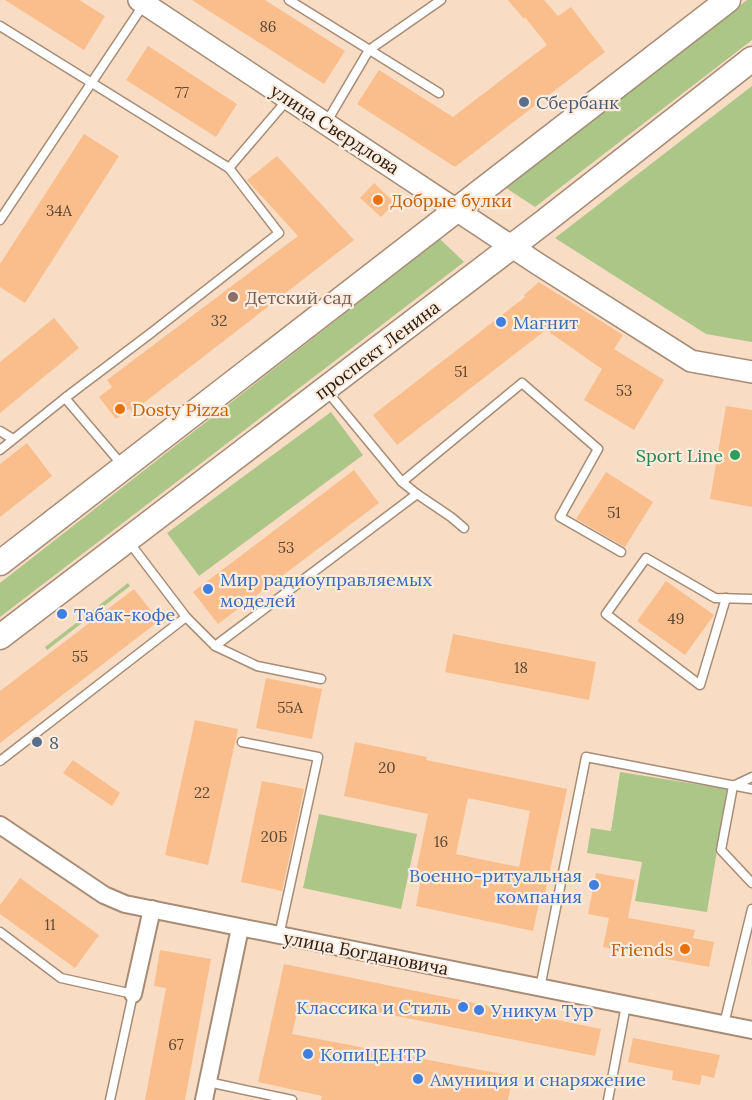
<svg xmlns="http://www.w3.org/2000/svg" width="752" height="1100" viewBox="0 0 752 1100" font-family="Lora,serif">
  <rect width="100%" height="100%" fill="#f9dcc4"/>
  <g fill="#acc688">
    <path d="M747,0H752V40L535,207L503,186Z"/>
    <path d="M752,86V342L706,334L555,238Z"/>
    <path d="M440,239L464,262L0,617V583Z"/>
    <path d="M331,412L363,455L199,576L167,533Z"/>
    <path d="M128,583L130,586L47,650L45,647Z"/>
    <path d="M620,772L727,789L707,912L635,901L642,862L587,853L591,828L611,831Z"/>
    <path d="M319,814L417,834L401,909L303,888Z"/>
  </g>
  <g fill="#f9be8b" fill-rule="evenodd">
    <path d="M5,0H79L105,16L84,50Z"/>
    <path d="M192,0H265L345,51L324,84Z"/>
    <path d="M508,0H544L558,16L571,7L605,52L455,167L357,104L379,70L453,117L547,45L525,17L524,19Z"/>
    <path d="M148,46L237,104L216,137L126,80Z"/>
    <path d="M84,134L119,156L25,303L0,287V264Z"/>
    <path d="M277,156L354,240L132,412L129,409L116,419L99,397L112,387L107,380L298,236L247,180Z"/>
    <path d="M374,183L395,203L381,217L360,198Z"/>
    <path d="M539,282L623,335L614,349L664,380L634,430L584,400L602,369L546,330L397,445L373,415L525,297L524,295Z"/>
    <path d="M54,318L79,348L0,413V362Z"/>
    <path d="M726,406L752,410V507L710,499Z"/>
    <path d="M27,443L52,476L0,517V464Z"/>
    <path d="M354,470L379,503L218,624L193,592Z"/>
    <path d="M606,472L653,502L625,547L576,519Z"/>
    <path d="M666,581L714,615L685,655L637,621Z"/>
    <path d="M134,589L159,621L0,743V691Z"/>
    <path d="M453,634L596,662L589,700L445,672Z"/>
    <path d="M266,678L322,689L312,739L256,728Z"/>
    <path d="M195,720L238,729L208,865L165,855Z"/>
    <path d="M355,742L427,757L426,760L567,789L544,899L540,898L533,931L416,906L422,874L416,872L428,814L344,796ZM468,798L530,811L519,867L456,854Z"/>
    <path d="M73,760L120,793L112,806L63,773Z"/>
    <path d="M262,781L304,789L282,891L241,882Z"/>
    <path d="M596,873L635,880L628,918L695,930L693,938L714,942L709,967L603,947L609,918L588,914Z"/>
    <path d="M20,878L99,935L75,968L0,914V905Z"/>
    <path d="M160,950L211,959L185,1100H145L166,988L154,986Z"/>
    <path d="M284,964L601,1029L595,1056L322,1001L320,1009L299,1005L292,1034L513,1076L508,1100H321L322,1096L258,1082Z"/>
    <path d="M633,1038L720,1055L714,1078L702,1075L700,1085L672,1080L673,1071L628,1062Z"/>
  </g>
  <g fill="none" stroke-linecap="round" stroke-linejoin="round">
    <g stroke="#a68c76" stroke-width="11">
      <g id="service">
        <path d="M289,0L439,93"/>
        <path d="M0,26L229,168"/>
        <path d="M326,123L369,50L441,0"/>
        <path d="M0,220L144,4"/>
        <path d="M0,431L13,439"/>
        <path d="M0,450L65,398"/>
        <path d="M123,466L65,398L151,333L279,233L229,168L288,99"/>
        <path d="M402,482L522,383L598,449L560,517L621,552"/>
        <path d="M417,494L451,517L464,528"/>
        <path d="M726,598L700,685L606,614L646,558L715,598L752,599"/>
        <path d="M186,617L215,646L417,494L402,482L326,390"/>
        <path d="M215,646L257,666L321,679"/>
        <path d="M242,742L318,757L279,936"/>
        <path d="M0,761L186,617L129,542"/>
        <path d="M752,777L733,786L721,850L752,883"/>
        <path d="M0,932L61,978L133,994L110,1100"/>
        <path d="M540,988L586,757L752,789"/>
        <path d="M724,1024L752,909"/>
        <path d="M208,1082L292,1100"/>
        <path d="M608,1100L626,1005"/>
      </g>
    </g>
    <g stroke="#a68c76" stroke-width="20">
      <g id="minor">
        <path d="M0,825L104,895L125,904L752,1030"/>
        <path d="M133,994L152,909"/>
        <path d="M204,1100L240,928"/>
      </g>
    </g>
    <g stroke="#a68c76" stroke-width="24">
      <path id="tertiary" d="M139,0L538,264L691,361L752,372"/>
    </g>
    <g stroke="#a68c76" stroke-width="27">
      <g id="secondary">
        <path d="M0,563L728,0"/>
        <path d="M0,637L544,222L752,59"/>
      </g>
    </g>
    <use href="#service" stroke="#fff" stroke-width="8"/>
    <use href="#minor" stroke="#fff" stroke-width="16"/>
    <use href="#tertiary" stroke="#fff" stroke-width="21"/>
    <use href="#secondary" stroke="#fff" stroke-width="24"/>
  </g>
  <g fill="#5c6f8a" stroke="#fdebdd" stroke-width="2">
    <circle cx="524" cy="102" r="6"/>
    <circle cx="37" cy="742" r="6"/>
  </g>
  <g fill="#e8710a" stroke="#fdebdd" stroke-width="2">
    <circle cx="378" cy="200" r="6"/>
    <circle cx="120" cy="409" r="6"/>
    <circle cx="685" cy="949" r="6"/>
  </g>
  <circle fill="#8d6e63" stroke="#fdebdd" stroke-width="2" cx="233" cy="297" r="6"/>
  <g fill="#3f7fe0" stroke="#fdebdd" stroke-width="2">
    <circle cx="501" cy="322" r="6"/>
    <circle cx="208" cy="589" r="6"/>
    <circle cx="62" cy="614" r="6"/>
    <circle cx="594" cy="885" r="6"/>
    <circle cx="463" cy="1007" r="6"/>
    <circle cx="479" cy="1010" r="6"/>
    <circle cx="308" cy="1054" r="6"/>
    <circle cx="418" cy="1079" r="6"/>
  </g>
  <circle fill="#2e9e5b" stroke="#fdebdd" stroke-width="2" cx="735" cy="455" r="6"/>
  <g text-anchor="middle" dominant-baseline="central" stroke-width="4.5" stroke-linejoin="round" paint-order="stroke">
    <g font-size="15" fill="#5e4834">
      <text x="268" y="26">86</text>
      <text x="182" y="92">77</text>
      <text x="59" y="210">34А</text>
      <text x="219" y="320">32</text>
      <text x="461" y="371">51</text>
      <text x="624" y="390">53</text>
      <text x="614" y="512">51</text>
      <text x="286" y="547">53</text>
      <text x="676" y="618">49</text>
      <text x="80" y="656">55</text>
      <text x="521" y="667">18</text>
      <text x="290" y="707">55А</text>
      <text x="387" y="767">20</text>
      <text x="202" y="792">22</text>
      <text x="274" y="836">20Б</text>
      <text x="441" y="841">16</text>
      <text x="50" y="924">11</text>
      <text x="176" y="1044">67</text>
    </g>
    <g font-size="18" fill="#4e5e75" stroke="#fdebdd" text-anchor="start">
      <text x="536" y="102">Сбербанк</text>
      <text x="49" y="742">8</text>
    </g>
    <g font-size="18" fill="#2a2017" stroke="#fdebdd">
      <text transform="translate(335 129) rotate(33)">улица Свердлова</text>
      <text transform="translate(377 350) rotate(-37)">проспект Ленина</text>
      <text transform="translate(366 953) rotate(11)">улица Богдановича</text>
    </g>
    <g font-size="18" fill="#c56008" stroke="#fdebdd" text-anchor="start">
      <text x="390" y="200">Добрые булки</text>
      <text x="132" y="409">Dosty Pizza</text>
      <text x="673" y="949" text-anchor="end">Friends</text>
    </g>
    <g font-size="18" fill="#785e54" stroke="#fdebdd" text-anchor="start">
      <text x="245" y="297">Детский сад</text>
    </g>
    <g font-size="18" fill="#366cbe" stroke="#fdebdd" text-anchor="start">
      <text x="513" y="322">Магнит</text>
      <text x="220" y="579">Мир радиоуправляемых<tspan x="220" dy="21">моделей</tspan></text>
      <text x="74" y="614">Табак-кофе</text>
      <text x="582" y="875" text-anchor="end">Военно-ритуальная<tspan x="582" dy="21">компания</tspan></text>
      <text x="451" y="1007" text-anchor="end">Классика и Стиль</text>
      <text x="491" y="1010">Уникум Тур</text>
      <text x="320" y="1054">КопиЦЕНТР</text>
      <text x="430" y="1079">Амуниция и снаряжение</text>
    </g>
    <g font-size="18" fill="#27864d" stroke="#fdebdd" text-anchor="end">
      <text x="723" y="455">Sport Line</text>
    </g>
  </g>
</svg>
